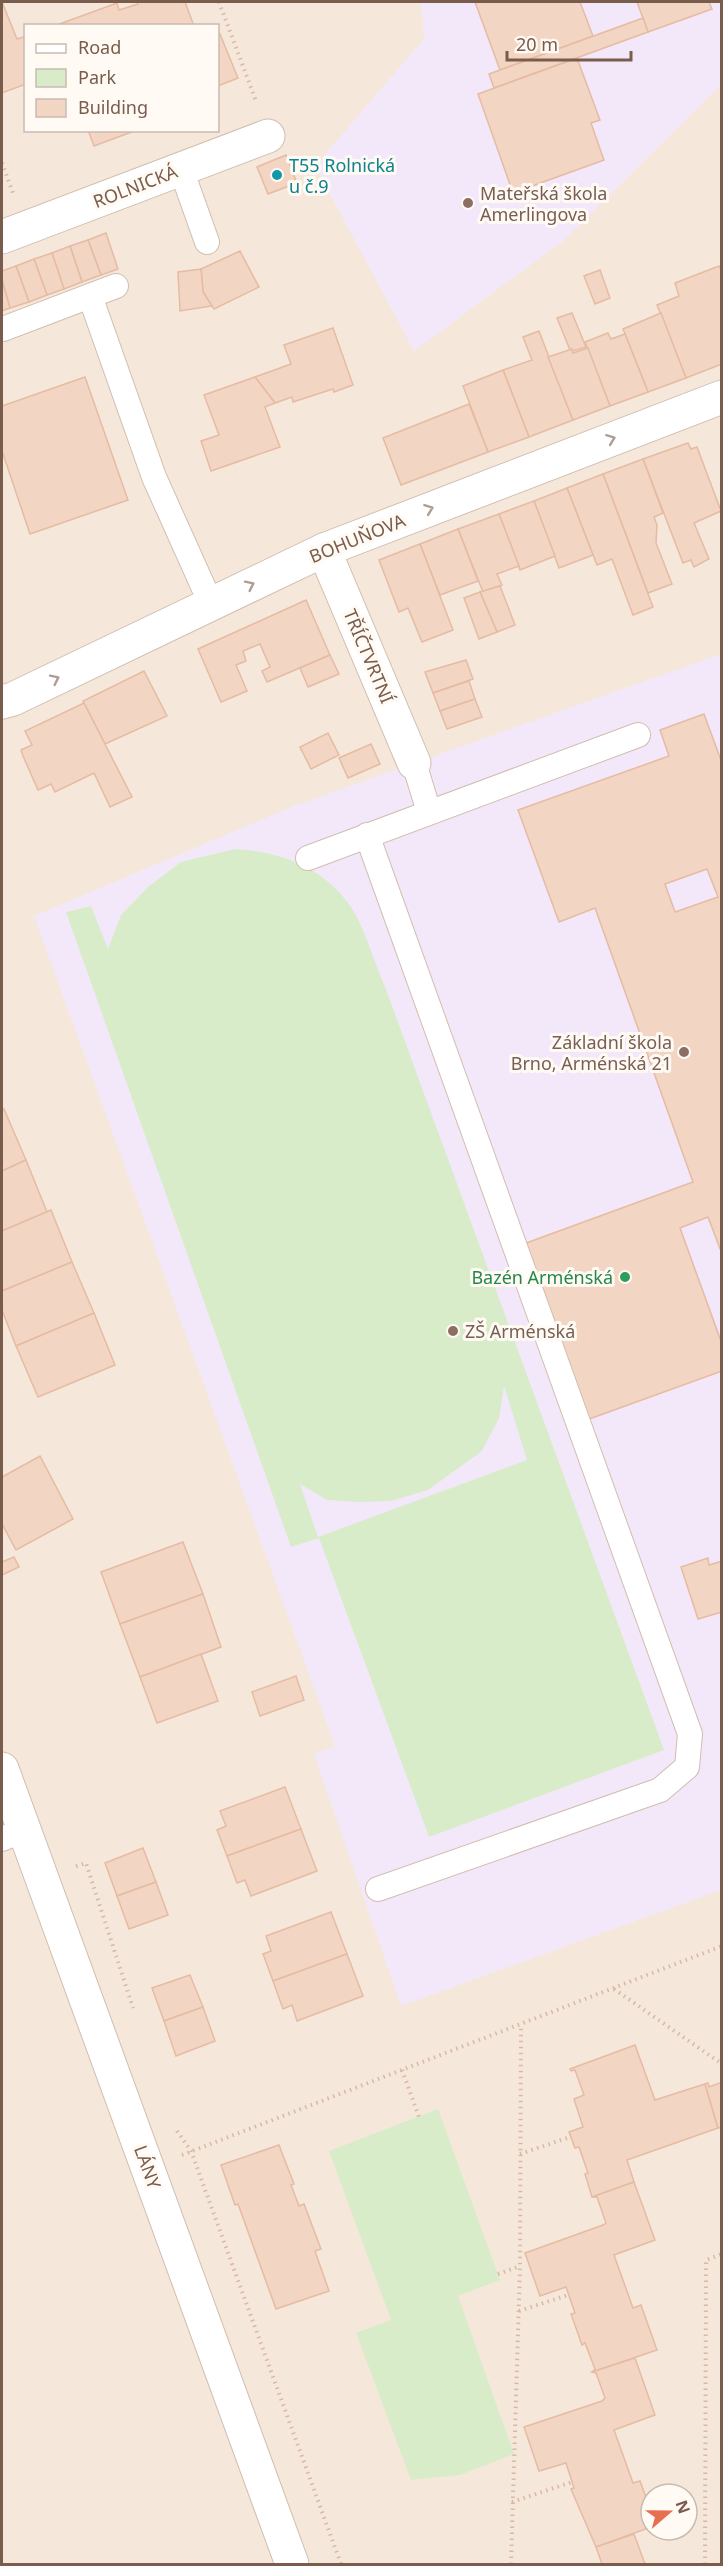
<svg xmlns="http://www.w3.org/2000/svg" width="723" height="2566" viewBox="0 0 723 2566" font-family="'Noto Sans',sans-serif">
  <rect width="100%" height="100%" fill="#fdf6ec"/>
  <path fill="#f5e8da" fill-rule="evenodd" d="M2,2H721V2564H2ZM26,26H218V130H26ZM651,2494H687V2530H651Z"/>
  <g fill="#f3e8fa">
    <path d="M421,2H721V85L563,241L414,351L315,166L424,39Z"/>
    <path d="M721,654V1890L401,2006L314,1754L335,1746L34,916L294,806Z"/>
  </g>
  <g fill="#d8ecc9" fill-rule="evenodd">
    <path d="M235,849C281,852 324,867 351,907C364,926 374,962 384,984L664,1750L429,1837L319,1538L291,1547L66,912L91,906L108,949L121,915L148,887L181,862ZM504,1386L527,1460L318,1537L300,1484L327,1500L358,1502L391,1501L428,1490L482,1451L499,1418Z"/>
    <path d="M438,2109L500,2280L458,2296L514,2454L460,2475L411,2480L356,2333L391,2320L329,2151Z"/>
  </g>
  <g fill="#f3d5c3" stroke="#e6bba3" stroke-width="1.5" fill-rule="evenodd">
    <path d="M2,2L17,39L26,36V84L2,93Z"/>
    <path d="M137,2H185L194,26H54L117,3L119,10L138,4Z"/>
    <path d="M475,2H580L593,36L500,70Z"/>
    <path d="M637,2H709L712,9L648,32Z"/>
    <path d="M643,18L648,32L494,88L489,74Z"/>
    <path d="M220,34L238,78L218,86V35Z"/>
    <path d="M577,58L600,120L591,123L604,160L513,193L478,94Z"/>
    <path d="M88,130H137L94,146Z"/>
    <path d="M286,155L297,183L268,194L257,167Z"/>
    <path d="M106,233L118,269L101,275L88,240Z"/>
    <path d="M88,240L101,275L82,282L70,246Z"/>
    <path d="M70,246L82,282L64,289L52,253Z"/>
    <path d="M240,251L259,287L214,309L203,292L201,269Z"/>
    <path d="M52,253L64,289L47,295L34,259Z"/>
    <path d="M34,259L47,295L29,302L16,266Z"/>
    <path d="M16,266L29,302L10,308L2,280V271Z"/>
    <path d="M719,266L722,272V364L686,378L657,305L679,296L675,283Z"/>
    <path d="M201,269L203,292L212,306L180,311L178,272Z"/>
    <path d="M600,270L610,298L595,304L584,276Z"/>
    <path d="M2,280L10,308L2,311Z"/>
    <path d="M572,313L586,347L573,351L570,350L557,318Z"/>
    <path d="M661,313L686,378L648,392L623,329Z"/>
    <path d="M333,328L353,385L334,392L333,389L293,402L292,397L275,403L255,377L291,364L284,345Z"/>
    <path d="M539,331L573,420L529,437L503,370L532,360L523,337Z"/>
    <path d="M608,333L611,339L625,334L648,392L610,406L585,342Z"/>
    <path d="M588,348L610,406L573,420L548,357L572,349L573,353Z"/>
    <path d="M503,370L529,437L488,452L463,386Z"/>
    <path d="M85,377L128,500L30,534L2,451V406Z"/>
    <path d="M255,377L275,403L265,407L280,447L211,471L201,441L219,435L204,395Z"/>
    <path d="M469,404L488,452L401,485L383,438Z"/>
    <path d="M688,443L691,449L697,447L721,511L694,523L709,559L694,567L691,560L683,563L643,459Z"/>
    <path d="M643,459L663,513L654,517L657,525L656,543L672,584L648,593L603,474Z"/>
    <path d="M603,474L653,607L633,615L612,559L597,565L567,488Z"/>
    <path d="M567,488L593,555L559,568L534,501Z"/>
    <path d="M534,501L555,556L520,570L499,514Z"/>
    <path d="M499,514L519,566L497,574L502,585L483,592L458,529Z"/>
    <path d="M458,529L478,581L440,595L420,544Z"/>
    <path d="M420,544L453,630L422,642L408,608L399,612L379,560Z"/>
    <path d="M500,586L515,625L497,632L480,592Z"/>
    <path d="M480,592L497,632L479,639L464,598Z"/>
    <path d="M306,600L330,655L267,682L262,671L270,667L260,644L243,651L246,661L236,665L247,691L221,702L198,649Z"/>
    <path d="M330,655L339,674L308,687L300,668Z"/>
    <path d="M466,660L473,679L433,693L425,672Z"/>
    <path d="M144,671L167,716L105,744L83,701Z"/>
    <path d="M469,681L475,699L440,711L433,693Z"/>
    <path d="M475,699L482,717L447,729L440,711Z"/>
    <path d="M84,703L132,797L110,807L94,773L55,792L51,784L38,790L23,756L21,750L32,745L25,731Z"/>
    <path d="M704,714L722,763V1254L708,1217L680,1228L722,1344V1371L581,1422L518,1246L693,1182L595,908L559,922L518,810L669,756L660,730ZM707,869L718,897L675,912L665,884Z"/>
    <path d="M328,733L339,755L311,769L300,747Z"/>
    <path d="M371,744L380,764L348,778L339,758Z"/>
    <path d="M4,1109L26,1160L2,1171V1110Z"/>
    <path d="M26,1160L47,1212L2,1231V1171Z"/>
    <path d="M51,1210L72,1262L2,1291V1231Z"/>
    <path d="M72,1262L94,1313L16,1346L2,1310V1291Z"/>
    <path d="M94,1313L115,1365L38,1397L16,1346Z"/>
    <path d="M40,1456L73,1519L16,1550L2,1524V1477Z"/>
    <path d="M183,1542L203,1594L120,1624L101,1572Z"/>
    <path d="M14,1557L19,1567L2,1575V1562Z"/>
    <path d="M708,1558L709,1565L722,1561V1612L698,1619L681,1567Z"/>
    <path d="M203,1594L221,1647L140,1677L120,1624Z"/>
    <path d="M201,1654L218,1701L157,1723L140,1677Z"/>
    <path d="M296,1676L304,1700L260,1716L252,1692Z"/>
    <path d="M285,1787L301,1829L227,1856L217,1830L226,1826L220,1811Z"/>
    <path d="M301,1829L317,1871L251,1896L245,1880L237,1883L227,1856Z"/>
    <path d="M143,1848L156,1882L117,1896L105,1863Z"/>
    <path d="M156,1882L168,1915L129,1929L117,1896Z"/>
    <path d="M331,1912L347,1954L273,1981L263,1954L271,1951L266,1936Z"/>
    <path d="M347,1954L363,1996L297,2021L292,2005L283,2009L273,1981Z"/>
    <path d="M190,1975L203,2007L164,2021L152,1988Z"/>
    <path d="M203,2007L215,2041L176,2056L164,2021Z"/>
    <path d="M635,2045L655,2100L705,2084L718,2128L627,2160L634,2182L592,2197L585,2174L588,2173L579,2147L575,2148L569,2132L583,2127L574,2099L584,2095L575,2070L571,2071L570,2069Z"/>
    <path d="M722,2082V2127L718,2128L705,2084L708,2083L709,2087Z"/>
    <path d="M279,2145L294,2184L291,2185L299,2206L304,2204L321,2249L315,2251L329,2291L276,2309L238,2204L235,2205L221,2165Z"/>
    <path d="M634,2182L655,2240L614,2255L633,2308L641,2305L657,2350L592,2372L595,2369L585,2343L582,2345L571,2314L575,2313L566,2287L540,2296L525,2253L603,2225L606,2223L597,2197H592Z"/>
    <path d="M635,2358L655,2415L614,2430L633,2483L640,2481L651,2511V2527L596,2547L571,2489L574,2488L566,2463L539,2471L524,2427L602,2401L605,2398L596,2373L592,2372Z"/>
    <path d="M634,2534L645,2564H602L596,2547Z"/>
  </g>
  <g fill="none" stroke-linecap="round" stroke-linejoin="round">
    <g stroke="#d1beb0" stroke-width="26">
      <g id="service">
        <path d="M181,169L207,242"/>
        <path d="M90,296L154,477L211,604"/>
        <path d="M3,329L116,286"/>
        <path d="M414,763L429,812"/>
        <path d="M367,835L690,1734L687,1767L660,1790L378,1889"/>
        <path d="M308,858L638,735"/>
        <path d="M2,1839L24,1830"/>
      </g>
    </g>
    <g stroke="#d1beb0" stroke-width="35">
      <g id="minor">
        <path d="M2,237L268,136"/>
        <path d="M324,550L414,763"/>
        <path d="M2,702L13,699L324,550L722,397"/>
      </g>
    </g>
    <g stroke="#d1beb0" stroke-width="35">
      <path id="tertiary" d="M2,1769L292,2564"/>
    </g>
    <g stroke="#d9b8a5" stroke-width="4" stroke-dasharray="1.5 4.5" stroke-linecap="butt">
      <path d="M219,2L256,101"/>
      <path d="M2,163L13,193"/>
      <path d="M76,1866L86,1863L133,2008"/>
      <path d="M614,1989L722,2064"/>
      <path d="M402,2070L419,2117"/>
      <path d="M177,2131L191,2151L341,2564"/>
      <path d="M520,2154L570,2137"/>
      <path d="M182,2155L722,1946"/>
      <path d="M498,2274L520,2266"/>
      <path d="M519,2311L568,2295"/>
      <path d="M512,2502L572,2482"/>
      <path d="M511,2564L520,2266L521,2025"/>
      <path d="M705,2564L706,2260L722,2254"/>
    </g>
    <use href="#service" stroke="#fff" stroke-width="24"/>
    <use href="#minor" stroke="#fff" stroke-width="33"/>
    <use href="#tertiary" stroke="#fff" stroke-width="33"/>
  </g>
  <defs><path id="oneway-chevron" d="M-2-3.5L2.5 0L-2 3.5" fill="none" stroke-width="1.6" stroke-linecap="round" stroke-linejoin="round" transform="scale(1.5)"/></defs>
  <g stroke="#af9d94">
    <use href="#oneway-chevron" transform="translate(611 439) rotate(-21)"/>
    <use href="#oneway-chevron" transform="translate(429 509) rotate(-21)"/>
    <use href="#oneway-chevron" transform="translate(250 585) rotate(-26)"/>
    <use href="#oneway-chevron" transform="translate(55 679) rotate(-26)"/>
  </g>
  <circle fill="#0f9aa8" stroke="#fffaf3" stroke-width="2" cx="277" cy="175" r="6"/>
  <g fill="#8d6e63" stroke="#fffaf3" stroke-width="2">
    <circle cx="468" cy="203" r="6"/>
    <circle cx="684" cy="1052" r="6"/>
    <circle cx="453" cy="1331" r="6"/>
  </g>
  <circle fill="#2e9e5b" stroke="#fffaf3" stroke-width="2" cx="625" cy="1277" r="6"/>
  <g text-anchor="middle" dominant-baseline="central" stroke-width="6" stroke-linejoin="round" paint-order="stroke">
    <g font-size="18" fill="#0d838f" stroke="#fffaf3" text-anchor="start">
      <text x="289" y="165">T55 Rolnická<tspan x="289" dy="21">u č.9</tspan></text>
    </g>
    <g font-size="18" fill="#7a5c4d" stroke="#fffaf3">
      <text transform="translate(135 186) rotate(-21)">ROLNICKÁ</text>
      <text transform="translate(357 538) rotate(-22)">BOHUŇOVA</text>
      <text transform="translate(369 656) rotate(67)">TŘÍČTVRTNÍ</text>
      <text transform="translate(148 2167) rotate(70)">LÁNY</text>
    </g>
    <g font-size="18" fill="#785e54" stroke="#fffaf3" text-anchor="start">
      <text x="480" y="193">Mateřská škola<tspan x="480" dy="21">Amerlingova</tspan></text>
      <text x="672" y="1042" text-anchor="end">Základní škola<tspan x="672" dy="21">Brno, Arménská 21</tspan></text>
      <text x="465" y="1331">ZŠ Arménská</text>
    </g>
    <g font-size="18" fill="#27864d" stroke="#fffaf3" text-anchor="end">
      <text x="613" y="1277">Bazén Arménská</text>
    </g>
  </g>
  <rect width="723" height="2566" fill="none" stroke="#7a5c4d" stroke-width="6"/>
  <rect x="24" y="24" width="195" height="108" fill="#fffaf3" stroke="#cabbb1" stroke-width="1.5"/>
  <rect x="36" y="44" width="30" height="9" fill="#ffffff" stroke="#cabbb1" stroke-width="1.5"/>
  <text x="78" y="54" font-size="18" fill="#7a5c4d">Road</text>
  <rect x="36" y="69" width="30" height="18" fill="#d8ecc9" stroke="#cabbb1" stroke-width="1.5"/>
  <text x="78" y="84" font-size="18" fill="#7a5c4d">Park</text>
  <rect x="36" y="99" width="30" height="18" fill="#f3d5c3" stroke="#cabbb1" stroke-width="1.5"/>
  <text x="78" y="114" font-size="18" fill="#7a5c4d">Building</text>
  <g transform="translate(669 2512) rotate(70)"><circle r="28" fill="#fffaf3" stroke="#cabbb1" stroke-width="1.5"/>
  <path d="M0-4.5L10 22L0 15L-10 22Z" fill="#e76f51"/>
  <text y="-9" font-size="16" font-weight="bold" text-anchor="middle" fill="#7a5c4d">N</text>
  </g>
  <path d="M507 51v9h124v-9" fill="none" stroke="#7a5c4d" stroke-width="3"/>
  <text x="516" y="51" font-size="18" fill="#7a5c4d" stroke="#fffaf3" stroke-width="4.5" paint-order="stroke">20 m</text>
</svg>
